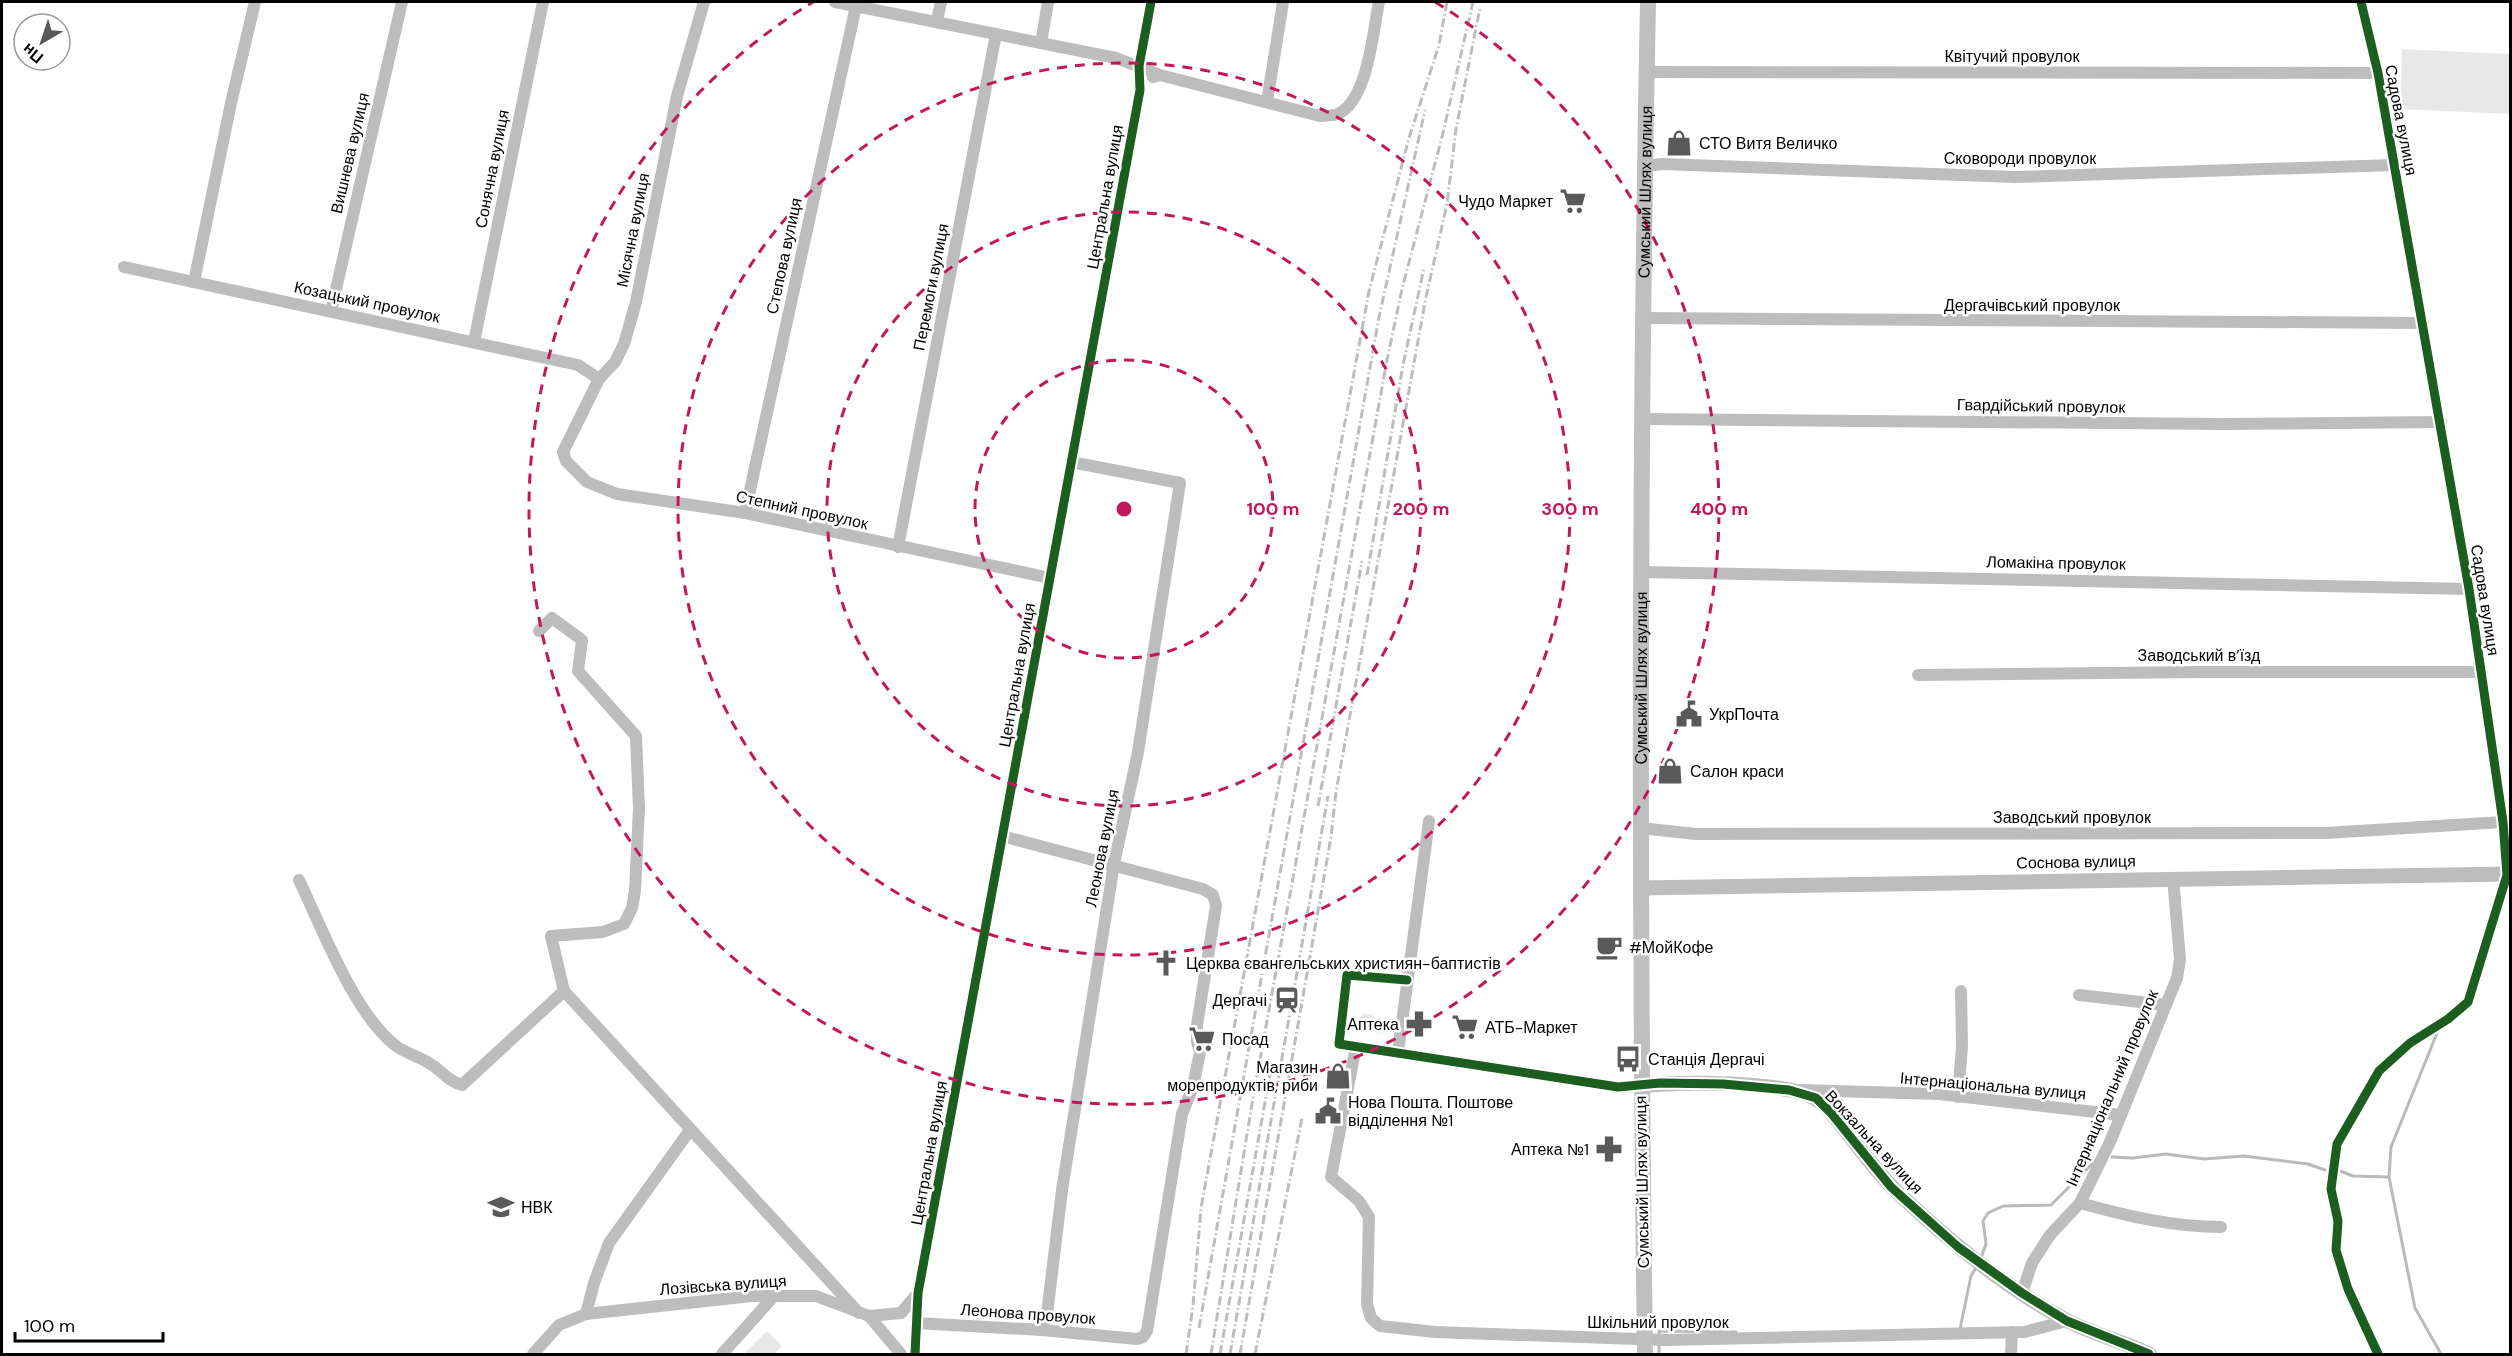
<svg xmlns="http://www.w3.org/2000/svg" width="2512" height="1356" viewBox="0 0 2512 1356" font-family="'DM Sans',sans-serif">
  <rect width="100%" height="100%" fill="#fff"/>
  <g fill="#e8e8e8">
    <path d="M2402,49L2510,54V114L2400,109Z"/>
    <path d="M1364,1014L1373,1015L1383,1033L1347,1027Z"/>
    <path d="M767,1331L782,1346L775,1354H744Z"/>
  </g>
  <g fill="none" stroke-linecap="round" stroke-linejoin="round">
    <g stroke="#bababa" stroke-width="3">
      <path d="M2437,1033L2391,1147L2389,1177L2415,1308L2441,1354"/>
      <path d="M2112,1157L2133,1158L2166,1154L2204,1159L2244,1156L2308,1164L2325,1170"/>
      <path d="M2340,1171L2353,1176L2388,1177"/>
      <path d="M1981,1258L1986,1244L1983,1221L1988,1213L2003,1206L2051,1205L2095,1161"/>
      <path d="M1960,1329L1971,1276L1977,1266"/>
      <path d="M1659,1338V1331L1736,1332"/>
      <path d="M1659,1354V1344"/>
    </g>
    <g stroke="#bdbdbd" stroke-width="12">
      <path d="M704,2L677,96L636,302L624,344L615,362L599,379L563,452L566,461L587,482L617,494L745,513L1050,578"/>
      <path d="M835,2L1116,58L1160,75"/>
      <path d="M2361,2L2378,73L2469,589L2503,822L2507,875L2468,1002L2448,1019L2410,1043L2379,1071L2337,1144L2331,1189L2338,1221L2336,1250L2348,1289L2378,1354"/>
      <path d="M937,21L941,2"/>
      <path d="M1041,43L1048,2"/>
      <path d="M1647,72L2378,73"/>
      <path d="M1153,77L1160,75L1320,116C1325,115 1334,116 1338,114C1368,100 1373,31 1379,2"/>
      <path d="M1267,102L1283,2"/>
      <path d="M1645,166L1662,164L2015,177L2394,165"/>
      <path d="M124,267L578,365L599,379"/>
      <path d="M194,282L231,103L255,2"/>
      <path d="M331,311L402,2"/>
      <path d="M1641,318L2423,323"/>
      <path d="M474,342L543,2"/>
      <path d="M1642,419L2222,424L2441,422"/>
      <path d="M745,513L856,6"/>
      <path d="M898,547L996,34"/>
      <path d="M1642,572L2469,589"/>
      <path d="M539,631L552,618L582,640L578,671L636,736L639,808L635,891L632,908L624,924L603,932L551,936L564,991L859,1313"/>
      <path d="M1918,675L2202,672H2481"/>
      <path d="M1640,828L1696,834L2326,833L2503,822"/>
      <path d="M299,880C322,928 354,1014 396,1046C407,1054 421,1057 432,1065C443,1072 449,1082 462,1085L564,991"/>
      <path d="M1407,980L1347,975L1339,1044L1618,1087L1641,1086"/>
      <path d="M2079,995L2166,1005"/>
      <path d="M1356,1046L1331,1177L1359,1201L1369,1217L1367,1304L1371,1318L1380,1326L1435,1332L1665,1340L2024,1332L2067,1321"/>
      <path d="M1398,1052L1429,821"/>
      <path d="M1800,1090L1939,1094L2121,1115"/>
      <path d="M1958,1097L1962,1046L1961,991"/>
      <path d="M2080,1203C2127,1216 2173,1227 2221,1227"/>
      <path d="M2022,1293L2032,1263L2050,1235L2080,1203L2110,1142L2177,978L2180,959L2173,878"/>
      <path d="M586,1314L594,1283L609,1243L690,1130"/>
      <path d="M869,1316L901,1354"/>
      <path d="M916,1323L1042,1330L1137,1339L1143,1337L1147,1331L1182,1114L1193,1087L1200,1052L1197,1042V1025L1216,906L1213,895L1203,889L1002,836"/>
      <path d="M1042,1330L1047,1314L1062,1190L1114,864L1138,752L1180,483L1071,462"/>
      <path d="M533,1354L559,1325L586,1314L752,1296H816L869,1316L901,1313L918,1293"/>
      <path d="M722,1354L774,1296"/>
      <path d="M915,1354L918,1293L1140,90L1139,66L1151,2"/>
      <path d="M2011,1354L2012,1332"/>
    </g>
    <g stroke="#bdbdbd" stroke-width="15">
      <path d="M1641,888L2510,874"/>
      <path d="M1641,1086C1676,1081 1787,1081 1816,1099C1826,1104 1834,1116 1841,1125C1858,1146 1874,1169 1893,1188C1943,1236 2004,1287 2066,1320C2092,1334 2122,1341 2149,1354"/>
    </g>
    <path stroke="#bfbfbf" stroke-width="16" id="s1" d="M1645,1354C1639,904 1639,452 1648,2"/>
    <g stroke="#bdbdbd" stroke-width="3" stroke-dasharray="9 3 1.5 3" stroke-linecap="butt">
      <path d="M1367,575L1403,365L1424,268"/>
      <path d="M1318,806L1362,561"/>
      <path d="M1199,1328L1379,317L1425,110"/>
      <path d="M1186,1354L1193,1306L1201,1208L1369,291L1409,138L1439,45L1447,2"/>
      <path d="M1211,1354L1253,1098L1387,360L1402,289L1442,137L1473,2"/>
      <path d="M1220,1354L1272,1063"/>
      <path d="M1230,1354L1328,796"/>
      <path d="M1240,1354L1331,837L1336,792L1426,297L1447,204L1456,129L1480,8"/>
      <path d="M1255,1354L1302,1118"/>
    </g>
    <g stroke="#fff" stroke-width="13">
      <g id="cycleway">
        <path d="M2361,2L2378,73L2469,589L2503,822L2507,875L2468,1002L2448,1019L2410,1043L2379,1071L2337,1144L2331,1189L2338,1221L2336,1250L2348,1289L2378,1354"/>
        <path d="M1407,980L1347,975L1339,1044L1618,1087L1660,1083L1723,1084L1789,1090L1816,1098L1831,1113L1891,1187L1958,1247L2022,1293L2067,1321L2149,1354"/>
        <path d="M915,1354L918,1293L1140,90L1139,66L1151,2"/>
      </g>
    </g>
    <use href="#cycleway" stroke="#1b5e20" stroke-width="9"/>
  </g>
  <g fill="none" stroke="#c2185b" stroke-width="3" stroke-dasharray="10 8">
    <circle cx="1124" cy="509" r="149"/>
    <circle cx="1124" cy="509" r="297"/>
    <circle cx="1124" cy="509" r="446"/>
    <path d="M1435 2A595 595 0 1 1 813 2"/>
  </g>
  <defs>
    <g id="shop-bare" transform="scale(2.07)"><path d="M-5-2.5h2.3a2.7 3.5 0 0 1 5.4 0H5L5.5 6h-11ZM-1.5-2.5h3a1.5 2.3 0 0 0-3 0Z" fill="#595959" stroke="#fff" stroke-width="2.5" paint-order="stroke"/></g>
    <g id="supermarket-bare" transform="scale(2.07)"><path d="M-6-5.5h2.5l.6 2H6L4.5 2H-2.5L-4.4-4H-6ZM-1.5 3.2a1.3 1.3 0 1 0 .1 0ZM3 3.2a1.3 1.3 0 1 0 .1 0Z" fill="#595959" stroke="#fff" stroke-width="2.5" paint-order="stroke"/></g>
    <g id="civic-bare" transform="scale(2.07)"><path d="M-.6-6.5H3V-4.5H.6V-3L4-1V1h2V6H-6V1h2V-1L-.6-3ZM-1.2 2.5V6h2.4V2.5Z" fill="#595959" stroke="#fff" stroke-width="2.5" paint-order="stroke"/></g>
    <g id="cafe-bare" transform="scale(2.07)"><path d="M-5.5-4.5H6V0H3Q3 3.5 0 3.5H-2.5Q-5.5 3.5-5.5 0ZM3-3.2v2h1.7v-2ZM-6 4.5H4V6H-6Z" fill="#595959" stroke="#fff" stroke-width="2.5" paint-order="stroke"/></g>
    <g id="church-bare" transform="scale(2.07)"><path d="M-1.2-6h2.4v3.5h3.3v2.4h-3.3V6h-2.4V-.1h-3.3v-2.4h3.3Z" fill="#595959" stroke="#fff" stroke-width="2.5" paint-order="stroke"/></g>
    <g id="station-bare" transform="scale(2.07)"><path d="M-3-6H3Q5-6 5-4V2Q5 4 3 4L4.5 6H3L1.5 4h-3L-3 6H-4.5L-3 4Q-5 4-5 2V-4Q-5-6-3-6ZM-3.5-4v3h7v-3ZM-3.5 1v1.5H-2V1ZM2 1v1.5H3.5V1Z" fill="#595959" stroke="#fff" stroke-width="2.5" paint-order="stroke"/></g>
    <g id="pharmacy-bare" transform="scale(2.07)"><path d="M-2-6h4v4h4v4h-4v4h-4v-4h-4v-4h4Z" fill="#595959" stroke="#fff" stroke-width="2.5" paint-order="stroke"/></g>
    <g id="bus-bare" transform="scale(2.07)"><path d="M-5-6H5V4H4V6H2V4H-2V6H-4V4H-5ZM-3.5-4V0h7V-4ZM-3.5 1.2v1.5H-2V1.2ZM2 1.2v1.5H3.5V1.2Z" fill="#595959" stroke="#fff" stroke-width="2.5" paint-order="stroke"/></g>
    <g id="school-bare" transform="scale(2.07)"><path d="M0-5L7-2L0 1L-7-2ZM-4 1L0 2.5L4 1V4Q0 6-4 4Z" fill="#595959" stroke="#fff" stroke-width="2.5" paint-order="stroke"/></g>
  </defs>
  <g fill-rule="evenodd">
    <use href="#shop-bare" x="1679" y="143"/>
    <use href="#supermarket-bare" x="1573" y="201"/>
    <use href="#civic-bare" x="1689" y="714"/>
    <use href="#shop-bare" x="1670" y="771"/>
    <use href="#cafe-bare" x="1609" y="947"/>
    <use href="#church-bare" x="1166" y="963"/>
    <use href="#station-bare" x="1287" y="1000"/>
    <use href="#pharmacy-bare" x="1419" y="1024"/>
    <use href="#supermarket-bare" x="1465" y="1027"/>
    <use href="#supermarket-bare" x="1202" y="1039"/>
    <use href="#bus-bare" x="1628" y="1059"/>
    <use href="#shop-bare" x="1338" y="1076"/>
    <use href="#civic-bare" x="1328" y="1111"/>
    <use href="#pharmacy-bare" x="1609" y="1149"/>
    <use href="#school-bare" x="501" y="1207"/>
  </g>
  <g text-anchor="middle" dominant-baseline="central" stroke-width="5" stroke-linejoin="round" paint-order="stroke">
    <g font-size="16" fill="#000" stroke="#fff">
      <text x="2012" y="56">Квітучий провулок</text>
      <text transform="translate(2401 120) rotate(79)">Садова вулиця</text>
      <text transform="translate(350 153) rotate(-77)">Вишнева вулиця</text>
      <text x="2020" y="158">Сковороди провулок</text>
      <text transform="translate(492 169) rotate(-79)">Сонячна вулиця</text>
      <text stroke="none"><textPath href="#s1" startOffset="1162">Сумський Шлях вулиця</textPath></text>
      <text transform="translate(1105 197) rotate(-80)">Центральна вулиця</text>
      <text transform="translate(633 230) rotate(-79)">Місячна вулиця</text>
      <text transform="translate(784 256) rotate(-78)">Степова вулиця</text>
      <text transform="translate(931 287) rotate(-79)">Перемоги вулиця</text>
      <text transform="translate(367 302) rotate(12)">Козацький провулок</text>
      <text x="2032" y="305">Дергачівський провулок</text>
      <text transform="translate(2041 406) rotate(1)">Гвардійський провулок</text>
      <text transform="translate(802 510) rotate(12)">Степний провулок</text>
      <text transform="translate(2056 563) rotate(1)">Ломакіна провулок</text>
      <text transform="translate(2485 600) rotate(81)">Садова вулиця</text>
      <text x="2199" y="655">Заводський в’їзд</text>
      <text transform="translate(1017 675) rotate(-80)">Центральна вулиця</text>
      <text stroke="none"><textPath href="#s1" startOffset="676">Сумський Шлях вулиця</textPath></text>
      <text x="2072" y="817">Заводський провулок</text>
      <text transform="translate(1102 848) rotate(-79)">Леонова вулиця</text>
      <text transform="translate(2076 862) rotate(-1)">Соснова вулиця</text>
      <text transform="translate(1993 1086) rotate(5)">Інтернаціональна вулиця</text>
      <text transform="translate(2112 1088) rotate(-67)">Інтернаціональний провулок</text>
      <text transform="translate(1874 1142) rotate(47)">Вокзальна вулиця</text>
      <text transform="translate(929 1153) rotate(-80)">Центральна вулиця</text>
      <text transform="translate(1642 1182) rotate(-91)">Сумський Шлях вулиця</text>
      <text transform="translate(723 1285) rotate(-4)">Лозівська вулиця</text>
      <text transform="translate(1028 1314) rotate(4)">Леонова провулок</text>
      <text x="1658" y="1322">Шкільний провулок</text>
    </g>
    <g font-size="16" fill="#000" stroke="#fff" text-anchor="start">
      <text x="1699" y="143">СТО Витя Величко</text>
      <text x="1553" y="201" text-anchor="end">Чудо Маркет</text>
      <text x="1709" y="714">УкрПочта</text>
      <text x="1690" y="771">Салон краси</text>
      <text x="1629" y="947">#МойКофе</text>
      <text x="1186" y="963">Церква євангельських християн-баптистів</text>
      <text x="1267" y="1000" text-anchor="end">Дергачі</text>
      <text x="1399" y="1024" text-anchor="end">Аптека</text>
      <text x="1485" y="1027">АТБ-Маркет</text>
      <text x="1222" y="1039">Посад</text>
      <text x="1648" y="1059">Станція Дергачі</text>
      <text x="1318" y="1067" text-anchor="end">Магазин<tspan x="1318" dy="18">морепродуктів, риби</tspan></text>
      <text x="1348" y="1102">Нова Пошта. Поштове<tspan x="1348" dy="18">відділення №1</tspan></text>
      <text x="1589" y="1149" text-anchor="end">Аптека №1</text>
      <text x="521" y="1207">НВК</text>
    </g>
  </g>
  <circle cx="1124" cy="509" r="9" fill="#c2185b" stroke="#fff" stroke-width="3"/>
  <g font-size="18" text-anchor="middle" font-weight="bold" fill="#c2185b" stroke="#fff" stroke-width="5" stroke-linejoin="round" paint-order="stroke">
    <text x="1273" y="515">100 m</text>
    <text x="1421" y="515">200 m</text>
    <text x="1570" y="515">300 m</text>
    <text x="1719" y="515">400 m</text>
  </g>
  <rect width="2512" height="1356" fill="none" stroke="#000000" stroke-width="6"/>
  <g transform="translate(42 42) rotate(219)"><circle r="28" fill="#ffffff" stroke="#999999" stroke-width="1.5"/>
  <path d="M0-4.5L10 22L0 15L-10 22Z" fill="#595959"/>
  <text y="-9" font-size="16" font-weight="bold" text-anchor="middle" fill="#000000">Пн</text>
  </g>
  <path d="M15 1332v9h148v-9" fill="none" stroke="#000000" stroke-width="3"/>
  <text x="24" y="1332" font-size="18" fill="#000000" stroke="#ffffff" stroke-width="4.5" paint-order="stroke">100 m</text>
</svg>
